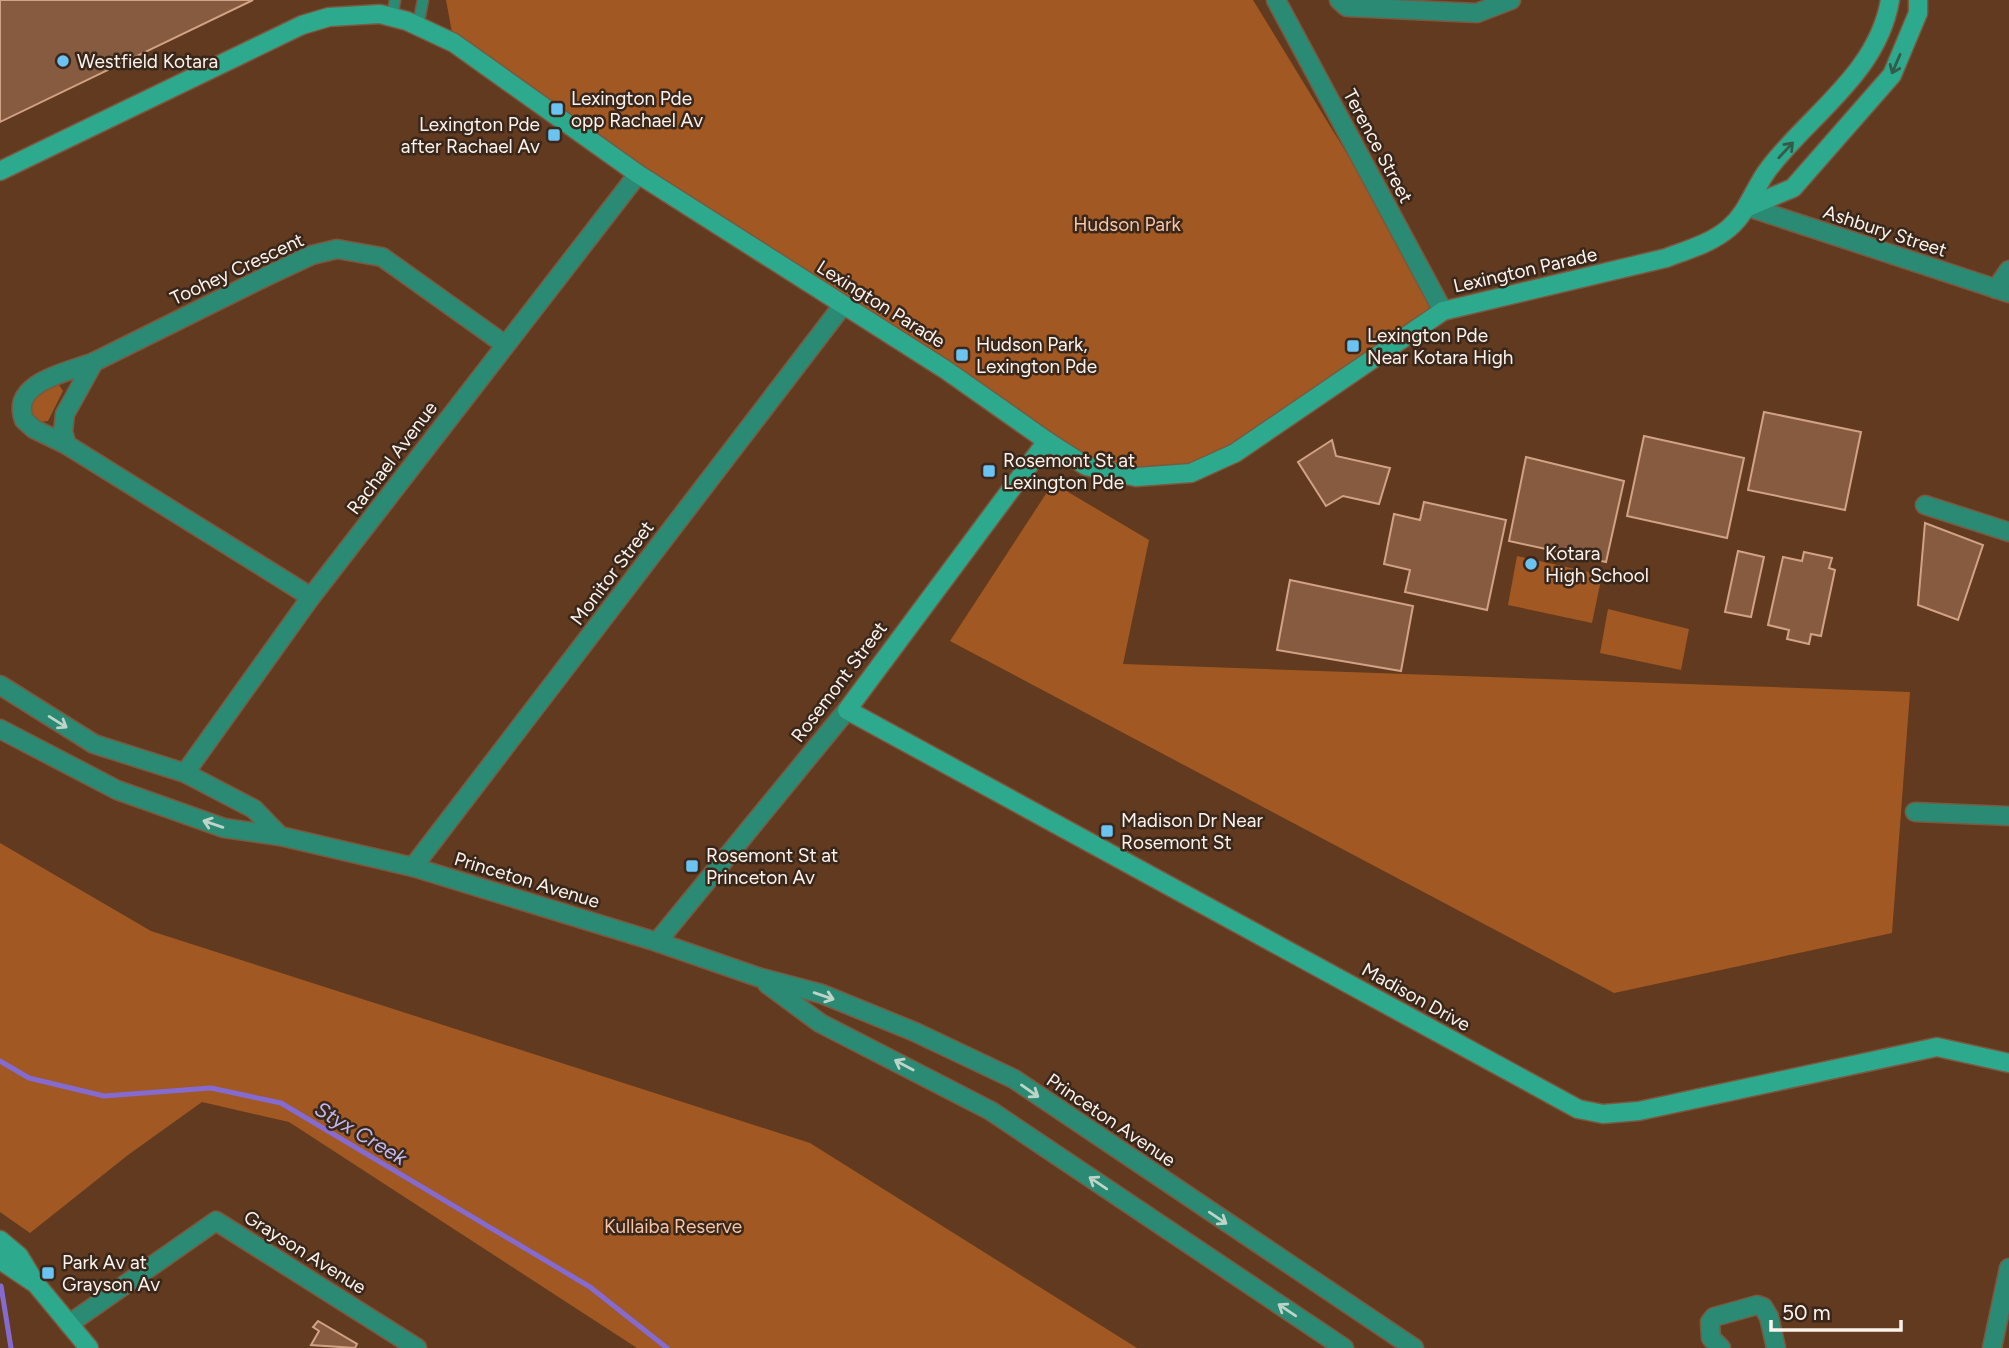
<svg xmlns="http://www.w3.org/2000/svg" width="2009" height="1348" viewBox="0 0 2009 1348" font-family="Figtree,sans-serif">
  <rect width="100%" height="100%" fill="#623a1f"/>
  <g fill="#a15822">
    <path d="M446,0H1253L1443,311L1191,473L1086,466L454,43Z"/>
    <path d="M50,385H59L63,391L48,421L40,422L32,416V401Z"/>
    <path d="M1053,483L1149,540L1123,664L1910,692L1892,933L1614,993L950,641Z"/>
    <path d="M1517,556L1602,575L1592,623L1508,605Z"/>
    <path d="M1608,609L1689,629L1681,670L1600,653Z"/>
    <path d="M0,843L151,931L810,1143L1137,1348H637L289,1122L202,1102L128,1155L30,1233L0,1212Z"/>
  </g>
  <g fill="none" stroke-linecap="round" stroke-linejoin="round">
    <g stroke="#856ad0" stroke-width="5">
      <path d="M0,1061L29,1078L104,1096L211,1088L281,1103L590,1287L667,1348"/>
      <path d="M1,1286L11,1348"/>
    </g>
  </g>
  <g fill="#865b3f" stroke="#d2a285" stroke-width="2">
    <path d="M0,0H253L0,122Z"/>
    <path d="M1764,412L1861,432L1845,510L1748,490Z"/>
    <path d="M1644,436L1744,458L1727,538L1627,516Z"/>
    <path d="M1332,440L1336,456L1390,468L1379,504L1343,496L1326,506L1298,462Z"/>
    <path d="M1526,457L1624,481L1606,562L1509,541Z"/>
    <path d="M1424,502L1506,520L1487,610L1405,592L1410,570L1384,564L1394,514L1420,520Z"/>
    <path d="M1925,523L1983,545L1958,620L1918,605Z"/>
    <path d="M1738,551L1764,557L1751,617L1725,612Z"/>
    <path d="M1804,552L1832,558L1829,568L1835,570L1821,636L1811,634L1809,644L1787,639L1789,630L1768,625L1783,557L1802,561Z"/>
    <path d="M1290,580L1413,606L1401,671L1277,650Z"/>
    <path d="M318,1321L357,1344L355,1348L311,1345L319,1331L313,1327Z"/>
  </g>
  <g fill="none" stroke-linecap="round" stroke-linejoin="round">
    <g stroke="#7b5840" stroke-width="13">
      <g id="lane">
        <path d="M392,17L395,0"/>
        <path d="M418,26L423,0"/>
      </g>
    </g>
    <g stroke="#7b5840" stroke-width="21">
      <g id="street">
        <path d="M1276,0L1443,311"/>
        <path d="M1339,0L1347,7L1477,13L1511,0"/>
        <path d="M1748,207L2009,293"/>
        <path d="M1996,289L2009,270"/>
        <path d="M67,445L34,429L24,420C10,382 68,372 94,362"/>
        <path d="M1925,505L2009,532"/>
        <path d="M311,597L67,445L63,432L65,414L94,362L265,277L312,255L337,249L382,257L504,344"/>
        <path d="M0,685L94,744L185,773L254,809L280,836"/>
        <path d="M0,729L117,790L224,828L280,836L413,867L657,942L758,977L822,994L915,1032L1014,1079L1414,1348"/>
        <path d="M185,773L311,597L638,174"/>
        <path d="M1915,812L2009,816"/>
        <path d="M413,867L843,305"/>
        <path d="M657,942L847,710"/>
        <path d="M767,984L820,1023L991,1111L1344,1348"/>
        <path d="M69,1324L216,1221L417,1348"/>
        <path d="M1721,1348L1711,1338L1710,1322L1714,1317L1757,1305L1763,1307L1769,1317L1776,1348"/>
        <path d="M1992,1348L2009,1268"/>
      </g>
    </g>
    <g stroke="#7b5840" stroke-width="21">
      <g id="secondary">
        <path d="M0,171L302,25L329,17L380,14L407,21L454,43L638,174L946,370L1047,441L1086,466L1136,477L1191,473L1235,453L1443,311L1666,258C1687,250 1712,243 1729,228C1749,211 1754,187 1770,167C1812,113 1878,72 1890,0"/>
        <path d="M1748,207L1793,188L1892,75L1918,13V0"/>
        <path d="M1047,441L847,710L1578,1109L1603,1114L1639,1111L1937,1047L2009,1063"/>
        <path d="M0,1240L19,1256L36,1284L89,1348"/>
        <path d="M0,1260L33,1282"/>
      </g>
    </g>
    <use href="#lane" stroke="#2a8a73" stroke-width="10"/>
    <use href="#street" stroke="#2a8a73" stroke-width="18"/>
    <use href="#secondary" stroke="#2daa8e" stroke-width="18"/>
  </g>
  <defs><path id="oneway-shaft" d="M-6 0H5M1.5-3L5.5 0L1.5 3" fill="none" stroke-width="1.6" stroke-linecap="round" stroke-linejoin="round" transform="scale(1.75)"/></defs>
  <g stroke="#345b49">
    <use href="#oneway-shaft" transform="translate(1896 64) rotate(113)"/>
    <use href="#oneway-shaft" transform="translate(1786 150) rotate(-47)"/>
  </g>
  <g stroke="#bed4c8">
    <use href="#oneway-shaft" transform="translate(58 722) rotate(32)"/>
    <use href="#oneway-shaft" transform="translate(213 824) rotate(-161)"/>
    <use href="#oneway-shaft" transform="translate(824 996) rotate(19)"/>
    <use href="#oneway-shaft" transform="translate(904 1065) rotate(-152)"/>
    <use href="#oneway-shaft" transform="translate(1030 1091) rotate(35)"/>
    <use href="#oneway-shaft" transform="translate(1098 1183) rotate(-146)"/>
    <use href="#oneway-shaft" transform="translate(1218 1218) rotate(34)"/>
    <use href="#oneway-shaft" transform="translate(1287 1310) rotate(-146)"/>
  </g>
  <g fill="#6bc3f2" stroke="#39271b" stroke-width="2.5">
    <circle cx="63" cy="61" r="7"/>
    <rect x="550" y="102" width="14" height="14" rx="3.5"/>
    <rect x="547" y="128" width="14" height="14" rx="3.5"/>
    <rect x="1346" y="339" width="14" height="14" rx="3.5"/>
    <rect x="955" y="348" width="14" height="14" rx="3.5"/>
    <rect x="982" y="464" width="14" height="14" rx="3.5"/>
    <circle cx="1531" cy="564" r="7"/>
    <rect x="1100" y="824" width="14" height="14" rx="3.5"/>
    <rect x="685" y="859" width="14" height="14" rx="3.5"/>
    <rect x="41" y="1266" width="14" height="14" rx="3.5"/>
  </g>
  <g text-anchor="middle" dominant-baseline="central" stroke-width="5" stroke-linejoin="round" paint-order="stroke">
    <g font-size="19" fill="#fdf3ec" stroke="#39271b" text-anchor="start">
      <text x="77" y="61">Westfield Kotara</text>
      <text x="571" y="98">Lexington Pde<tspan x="571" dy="22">opp Rachael Av</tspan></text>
      <text x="540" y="124" text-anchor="end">Lexington Pde<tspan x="540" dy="22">after Rachael Av</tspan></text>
      <text x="1367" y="335">Lexington Pde<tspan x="1367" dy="22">Near Kotara High</tspan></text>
      <text x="976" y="344">Hudson Park,<tspan x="976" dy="22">Lexington Pde</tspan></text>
      <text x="1003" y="460">Rosemont St at<tspan x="1003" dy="22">Lexington Pde</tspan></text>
      <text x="1545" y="553">Kotara<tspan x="1545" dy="22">High School</tspan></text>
      <text x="1121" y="820">Madison Dr Near<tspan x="1121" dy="22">Rosemont St</tspan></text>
      <text x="706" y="855">Rosemont St at<tspan x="706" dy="22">Princeton Av</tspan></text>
      <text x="62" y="1262">Park Av at<tspan x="62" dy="22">Grayson Av</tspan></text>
    </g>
    <g font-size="19" fill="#fdf3ec" stroke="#39271b">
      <text transform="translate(1378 146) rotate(62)">Terence Street</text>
      <text transform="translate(1885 231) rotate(18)">Ashbury Street</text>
      <text transform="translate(237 269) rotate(-25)">Toohey Crescent</text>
      <text transform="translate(1525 270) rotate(-13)">Lexington Parade</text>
      <text transform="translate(881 304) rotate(32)">Lexington Parade</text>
      <text transform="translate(392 458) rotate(-53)">Rachael Avenue</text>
      <text transform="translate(612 573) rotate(-53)">Monitor Street</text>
      <text transform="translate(839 682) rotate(-53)">Rosemont Street</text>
      <text transform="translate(527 880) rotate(17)">Princeton Avenue</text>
      <text transform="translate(1416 997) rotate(29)">Madison Drive</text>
      <text transform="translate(1111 1120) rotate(34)">Princeton Avenue</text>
      <text transform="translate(305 1252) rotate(32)">Grayson Avenue</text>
    </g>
    <g font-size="19" fill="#f8c5a5" stroke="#39271b">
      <text x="1127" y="224">Hudson Park</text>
      <text x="673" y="1226">Kullaiba Reserve</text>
    </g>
    <g font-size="21" font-style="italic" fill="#c2b8ec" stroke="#39271b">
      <text transform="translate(361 1133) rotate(31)">Styx Creek</text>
    </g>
  </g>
  <path d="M1771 1320v10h130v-10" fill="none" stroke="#fdf3ec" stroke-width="3.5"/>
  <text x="1782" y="1320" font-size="21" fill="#fdf3ec" stroke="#39271b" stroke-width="5" paint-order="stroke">50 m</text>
</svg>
